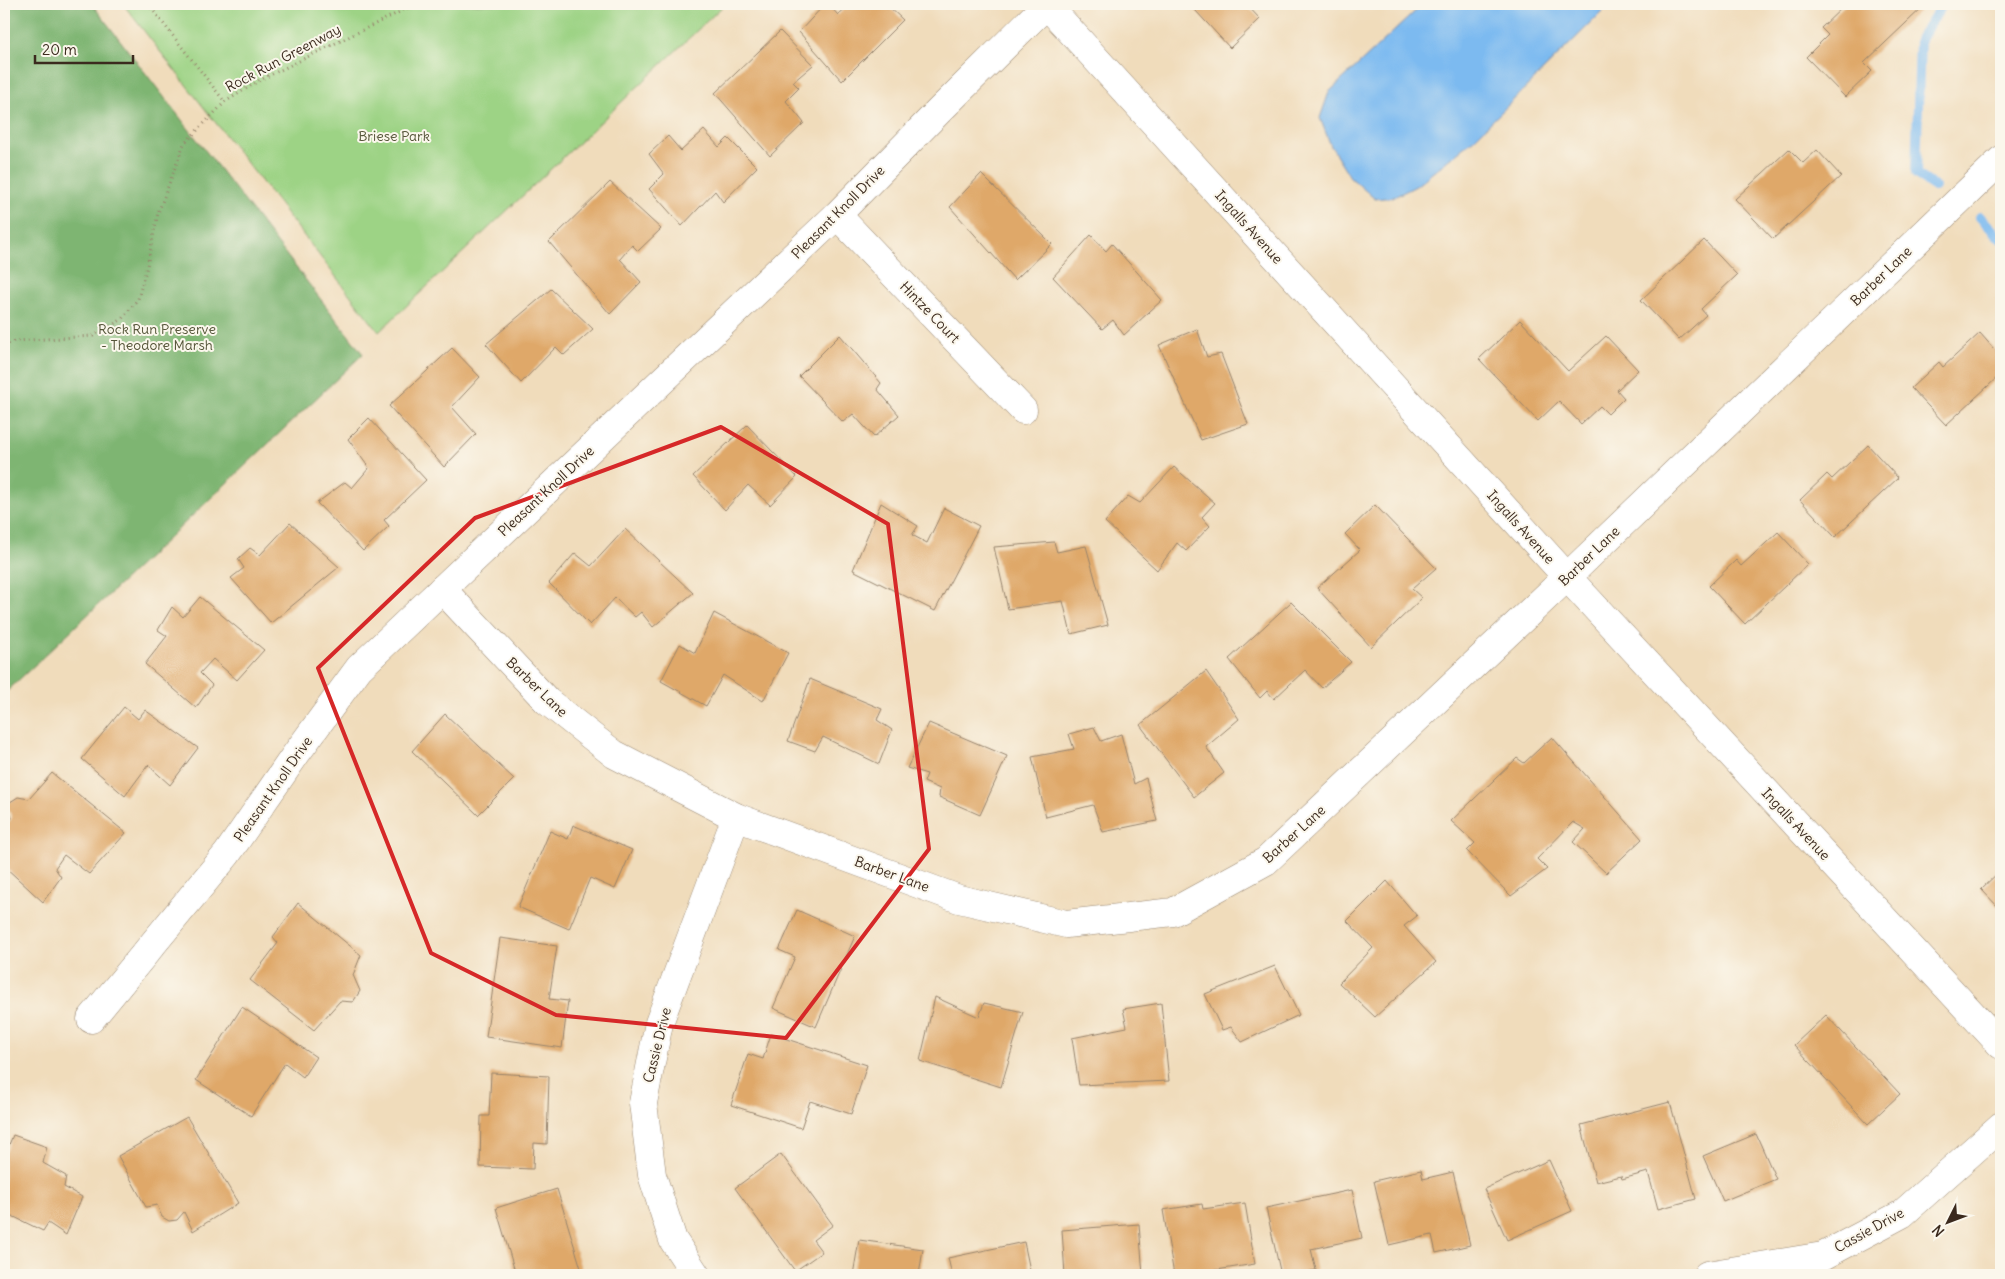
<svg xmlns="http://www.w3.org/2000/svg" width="2005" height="1279" viewBox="0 0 2005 1279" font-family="Delius,sans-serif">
  <rect width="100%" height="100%" fill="#fbf7ec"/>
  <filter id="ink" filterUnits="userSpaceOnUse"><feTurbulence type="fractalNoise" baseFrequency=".02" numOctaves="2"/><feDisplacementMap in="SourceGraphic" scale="10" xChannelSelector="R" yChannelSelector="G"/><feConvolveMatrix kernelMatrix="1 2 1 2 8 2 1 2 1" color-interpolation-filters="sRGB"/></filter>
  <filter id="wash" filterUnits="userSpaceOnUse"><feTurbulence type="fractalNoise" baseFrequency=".0096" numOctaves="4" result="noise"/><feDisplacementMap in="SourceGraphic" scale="20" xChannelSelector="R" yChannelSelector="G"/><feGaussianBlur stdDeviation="1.12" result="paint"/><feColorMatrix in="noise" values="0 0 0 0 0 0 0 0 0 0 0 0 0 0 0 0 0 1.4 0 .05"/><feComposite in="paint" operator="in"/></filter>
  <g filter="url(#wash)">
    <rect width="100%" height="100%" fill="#f0dcbb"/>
    <path fill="#9dd385" stroke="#6c7e52" d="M123,4H725L379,332Z"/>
    <path fill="#7eb572" stroke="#5c7048" d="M4,4H92L363,354L4,694Z"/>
    <path fill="#7cbaf0" stroke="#5c7287" d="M1423,4H1610L1474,139L1416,186L1394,197L1375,199L1350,177L1331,146L1320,118L1329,92Z"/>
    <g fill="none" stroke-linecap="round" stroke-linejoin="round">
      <g stroke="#7cbaf0" stroke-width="10">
        <path d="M1935,187L1916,174L1920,39L1943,4"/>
        <path d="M1980,217L2001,239"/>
      </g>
    </g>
    <g id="blocks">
      <g fill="#dfa869">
        <path d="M825,4H828L838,15L850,4H886L903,20L842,81L799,32Z"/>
        <path d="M1202,4H1246L1260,19L1230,48L1195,10Z"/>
        <path d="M1846,4H1926L1864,63L1872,71L1845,97L1806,57L1828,35L1821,28Z"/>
        <path d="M780,31L813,65L793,82L799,88L786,101L804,123L770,156L715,93Z"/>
        <path d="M704,130L719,147L728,138L757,167L723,202L715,191L682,226L649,189L664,174L649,154L668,136L681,151Z"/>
        <path d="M1789,149L1803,163L1817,150L1841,176L1773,239L1735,199Z"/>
        <path d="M981,174L1052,244L1015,280L950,207Z"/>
        <path d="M610,182L661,229L638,251L632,245L620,259L641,282L610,314L549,242Z"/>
        <path d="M1091,235L1106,251L1112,244L1162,300L1124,335L1113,320L1102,329L1053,277Z"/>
        <path d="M1704,240L1737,275L1701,309L1706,315L1679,340L1641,300Z"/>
        <path d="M551,289L593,329L564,355L556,347L521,383L486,344Z"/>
        <path d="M1520,320L1568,371L1606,336L1638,370L1617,390L1624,398L1608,414L1600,406L1581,424L1559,401L1538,421L1479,359Z"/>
        <path d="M1197,329L1207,357L1221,354L1248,424L1201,440L1159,345Z"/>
        <path d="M1980,333L2001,357V374L1946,425L1911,388L1939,362L1943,367Z"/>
        <path d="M840,335L881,383L877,389L899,415L874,437L853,414L843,422L799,376Z"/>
        <path d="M452,348L480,377L452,407L476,434L444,467L389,406Z"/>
        <path d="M369,418L426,480L384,520L389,526L363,551L317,503L345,482L352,488L369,468L348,439Z"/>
        <path d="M747,425L797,477L770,505L748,485L725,510L693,476Z"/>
        <path d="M1868,445L1898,478L1835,537L1800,500L1827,474L1832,479Z"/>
        <path d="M1174,467L1215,503L1202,517L1210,526L1186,551L1177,543L1157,570L1105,522L1128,496L1140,503Z"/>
        <path d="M881,503L918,526L912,535L927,543L944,508L979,526L935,611L853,570Z"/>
        <path d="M1375,505L1436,568L1412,589L1422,598L1371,647L1317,588L1360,550L1345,534Z"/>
        <path d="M290,523L339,567L271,623L231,578L244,568L238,559L250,548L260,555Z"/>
        <path d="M625,529L693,593L653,627L641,612L635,617L615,598L590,625L549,583L575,553L591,566Z"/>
        <path d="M1778,532L1808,564L1745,624L1709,586L1736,560L1741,566Z"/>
        <path d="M1054,542L1057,552L1086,546L1108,625L1071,634L1063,601L1008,609L994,547Z"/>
        <path d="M200,597L264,650L237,680L213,659L200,673L212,685L196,708L145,664L167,636L158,630L172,607L183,617Z"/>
        <path d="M1291,602L1351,662L1322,688L1305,670L1274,699L1267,691L1260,698L1229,659Z"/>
        <path d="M714,613L788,653L763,701L723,675L706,706L661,681L680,644L695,653Z"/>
        <path d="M1206,671L1239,719L1206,747L1224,773L1194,797L1140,725Z"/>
        <path d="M810,679L882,709L877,720L892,730L879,764L823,737L815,751L788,741Z"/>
        <path d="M124,707L138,719L145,710L198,748L170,785L148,765L125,796L82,759Z"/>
        <path d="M445,714L514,779L478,815L412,751Z"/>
        <path d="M929,723L1007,756L980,815L939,797L940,789L924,782L927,774L907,768Z"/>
        <path d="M1094,727L1101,741L1121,734L1134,784L1146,778L1157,821L1103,832L1093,805L1046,817L1032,757L1074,749L1069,734Z"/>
        <path d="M1552,737L1642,839L1606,873L1573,842L1585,829L1573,822L1537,859L1547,869L1511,896L1467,851L1475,843L1451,821L1517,758L1524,763Z"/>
        <path d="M52,773L126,833L89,874L64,855L55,868L61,877L43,902L4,866V829L12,818L7,804L18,797L29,799Z"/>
        <path d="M573,825L632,850L615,889L590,878L569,929L518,907L550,831L568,839Z"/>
        <path d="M2001,870V910L1981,889Z"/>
        <path d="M1387,881L1417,916L1404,926L1436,962L1375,1017L1339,983L1373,948L1347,921Z"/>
        <path d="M298,903L361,955L353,975L360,991L353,1002L340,1001L314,1030L250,980L278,943L273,937Z"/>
        <path d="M797,910L855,936L816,1027L773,1008L795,957L779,950Z"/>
        <path d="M500,938L557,946L549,999L568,1001L562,1048L486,1037Z"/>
        <path d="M1275,966L1299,1015L1242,1042L1231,1027L1222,1030L1205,994Z"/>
        <path d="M935,997L979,1017L984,1003L1023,1012L1001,1087L920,1061Z"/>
        <path d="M1161,1003L1169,1081L1079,1085L1072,1038L1127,1027L1123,1009Z"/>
        <path d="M242,1007L316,1057L303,1077L285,1063L251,1116L196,1080Z"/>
        <path d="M1826,1015L1900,1094L1868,1124L1794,1045Z"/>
        <path d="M771,1034L867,1065L851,1114L810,1101L801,1128L731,1105L748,1054L763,1059Z"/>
        <path d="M491,1073L549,1076L547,1144L534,1143L533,1169L480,1167L481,1116H489Z"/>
        <path d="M1670,1102L1696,1199L1658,1209L1648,1172L1622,1179L1621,1176L1596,1182L1581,1125Z"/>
        <path d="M187,1117L238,1203L193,1231L184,1212L177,1220L169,1221L162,1217L157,1205L146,1207L118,1156Z"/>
        <path d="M1756,1134L1776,1179L1723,1201L1703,1156Z"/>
        <path d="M13,1135L47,1147L43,1163L66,1176L64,1187L82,1197L66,1235L48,1223L43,1231L4,1212V1157Z"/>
        <path d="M781,1154L833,1225L813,1240L822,1252L795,1271L735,1188Z"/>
        <path d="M1549,1160L1572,1211L1507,1240L1484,1189Z"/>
        <path d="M1421,1170L1423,1179L1453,1172L1470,1245L1436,1253L1432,1235L1389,1245L1374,1181Z"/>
        <path d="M557,1189L583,1275H516L496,1208Z"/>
        <path d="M1352,1190L1362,1238L1311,1249L1316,1270L1292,1275H1281L1266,1208Z"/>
        <path d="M1245,1203L1255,1264L1210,1271L1211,1275H1174L1163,1210L1202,1204L1203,1209Z"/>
        <path d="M1139,1224L1143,1275H1065L1062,1230Z"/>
        <path d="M859,1240L923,1249L919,1275H853Z"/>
        <path d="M1024,1242L1031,1275H952L948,1258Z"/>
      </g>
    </g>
  </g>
  <g filter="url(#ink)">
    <use href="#blocks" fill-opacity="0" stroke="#96836c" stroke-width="1"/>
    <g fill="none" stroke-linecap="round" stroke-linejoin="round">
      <g stroke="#96836c" stroke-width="29">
        <g id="street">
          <path d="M837,215L1023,410"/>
          <path d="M442,589L547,701L614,754L736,817L959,899L1066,924L1173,912L1266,861L1567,577L2001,160"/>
          <path d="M91,1019L227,854L296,754L359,668L837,215L938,112L1047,4"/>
          <path d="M696,1275L673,1240L652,1175L643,1103L659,1023L736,817"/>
          <path d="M1707,1275L1823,1256L1902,1214L2001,1126"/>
        </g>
      </g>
      <g stroke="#96836c" stroke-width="29">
        <path id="secondary" d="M1046,4L1567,577L2001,1045"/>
      </g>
      <g stroke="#96836c" stroke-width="3" stroke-dasharray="1 4" stroke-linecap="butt">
        <path d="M148,4L225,102"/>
        <path d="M4,346L14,341L93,336L121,320L138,299L147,266L158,213L184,144L225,102L260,80L416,4"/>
      </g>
      <use href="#street" stroke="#fff" stroke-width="28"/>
      <use href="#secondary" stroke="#fff" stroke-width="28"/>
    </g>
  </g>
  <path fill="none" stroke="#d62828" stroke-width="4" stroke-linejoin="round" d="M721,427L888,524L929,849L786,1038L556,1015L431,953L318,668L475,518Z"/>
  <g text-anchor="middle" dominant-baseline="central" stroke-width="4" stroke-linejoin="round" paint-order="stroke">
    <g font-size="14" fill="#3b2a1e" stroke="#fbf7ec">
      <text transform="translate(283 58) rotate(-28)">Rock Run Greenway</text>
      <text transform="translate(838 212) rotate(-45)">Pleasant Knoll Drive</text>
      <text transform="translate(1249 227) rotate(48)">Ingalls Avenue</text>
      <text transform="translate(1881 276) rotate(-44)">Barber Lane</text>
      <text transform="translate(930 312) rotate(46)">Hintze Court</text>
      <text transform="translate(546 491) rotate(-43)">Pleasant Knoll Drive</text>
      <text transform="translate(1521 527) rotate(48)">Ingalls Avenue</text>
      <text transform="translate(1589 556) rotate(-44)">Barber Lane</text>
      <text transform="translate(537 687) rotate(44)">Barber Lane</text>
      <text transform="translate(273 789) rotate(-55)">Pleasant Knoll Drive</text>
      <text transform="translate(1796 824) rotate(47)">Ingalls Avenue</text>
      <text transform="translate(1294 834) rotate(-42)">Barber Lane</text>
      <text transform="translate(892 874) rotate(20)">Barber Lane</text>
      <text transform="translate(657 1045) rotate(-76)">Cassie Drive</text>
      <text transform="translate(1869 1230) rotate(-29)">Cassie Drive</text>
    </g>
    <g font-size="14" fill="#545438" stroke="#fbf7ec">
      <text x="394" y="136">Briese Park</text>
      <text x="157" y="329">Rock Run Preserve<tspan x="157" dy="16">- Theodore Marsh</tspan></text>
    </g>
  </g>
  <rect width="2005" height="1279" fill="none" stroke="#fbf7ec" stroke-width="20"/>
  <g transform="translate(1948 1222) rotate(228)" stroke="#fbf7ec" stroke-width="4" paint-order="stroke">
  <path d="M0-4L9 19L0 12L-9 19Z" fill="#3b2a1e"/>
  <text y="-8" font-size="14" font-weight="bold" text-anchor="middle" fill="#3b2a1e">N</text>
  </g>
  <path d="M35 55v8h98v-8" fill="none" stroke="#3b2a1e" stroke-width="2.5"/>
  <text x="42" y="55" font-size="15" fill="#3b2a1e" stroke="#fbf7ec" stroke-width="4" paint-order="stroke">20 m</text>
</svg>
